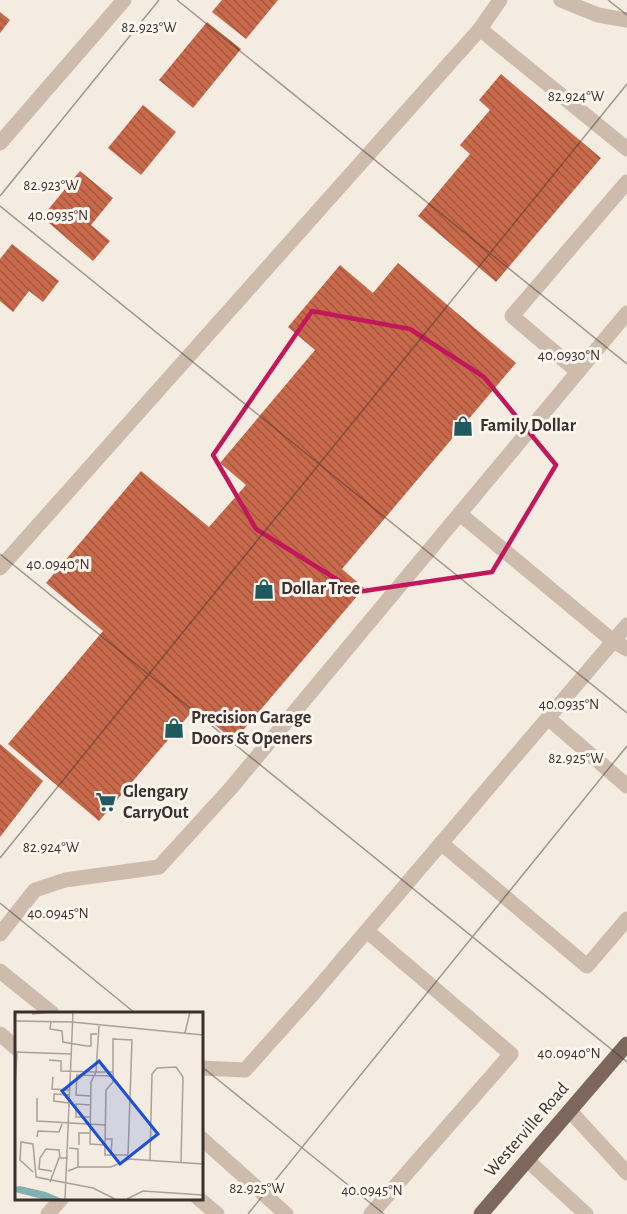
<svg xmlns="http://www.w3.org/2000/svg" width="627" height="1214" viewBox="0 0 627 1214" font-family="'Alegreya Sans',sans-serif">
  <defs>
    <pattern id="building-back-hatch" width="6" height="6" patternUnits="userSpaceOnUse" patternTransform="scale(1.5)"><rect width="6" height="6" fill="#c8694b"/><path d="M-1 5l2 2M0 0l6 6M5-1l2 2" fill="none" stroke="#a4573f"/></pattern>
  </defs>
  <rect width="100%" height="100%" fill="#f4ebe1"/>
  <g fill="url(#building-back-hatch)">
    <path d="M222,0H278L246,39L212,12Z"/>
    <path d="M0,12L10,20L0,33Z"/>
    <path d="M207,22L241,49L193,108L159,80Z"/>
    <path d="M501,74L601,158L496,282L418,216L470,154L460,145L490,110L479,100Z"/>
    <path d="M143,105L176,132L141,175L108,148Z"/>
    <path d="M80,171L113,198L91,225L110,241L93,261L42,217Z"/>
    <path d="M12,244L59,281L43,302L29,291L13,312L0,301V259Z"/>
    <path d="M398,263L516,363L342,569L364,588L234,741L195,708L99,821L8,744L103,631L46,583L141,471L209,527L246,485L220,463L315,350L288,327L340,265L373,293Z"/>
    <path d="M0,744L43,781L0,837Z"/>
  </g>
  <g fill="none" stroke-linecap="round" stroke-linejoin="round">
    <g stroke="#cdbbac" stroke-width="15">
      <path d="M500,0L480,29L627,149"/>
      <path d="M578,372L512,316L627,182"/>
      <path d="M460,514L613,641L627,649"/>
      <path d="M0,568L480,29"/>
      <path d="M548,718L627,786"/>
      <path d="M441,843L587,966L627,919"/>
      <path d="M367,931L511,1054L371,1214"/>
      <path d="M0,934L35,890L65,880L159,867L231,788L627,313"/>
      <path d="M0,971L52,1013"/>
      <path d="M0,1034L16,1048"/>
      <path d="M201,1068L245,1070L312,995L627,625"/>
      <path d="M570,1111L627,1173"/>
      <path d="M201,1138L286,1214"/>
      <path d="M527,1160L586,1214"/>
      <path d="M198,1198L217,1214"/>
      <path d="M48,1214L62,1198"/>
    </g>
    <g stroke="#cdbbac" stroke-width="15">
      <path d="M561,0L598,15L627,20"/>
      <path d="M0,143L124,0"/>
    </g>
    <path stroke="#7d675c" stroke-width="15" d="M481,1214L627,1044"/>
  </g>
  <path fill="none" stroke="#c2185b" stroke-width="4.5" stroke-linejoin="round" d="M312,311L410,329L484,377L556,465L492,572L357,592L256,529L213,455Z"/>
  <path fill="none" stroke="#3b302b" stroke-width="1.5" stroke-opacity="0.45" d="M177,0L627,364M608,0L627,15M0,196L159,0M0,206L627,713M0,554L627,1062M0,858L627,84M0,903L135,1013M201,1066L384,1214M248,1214L627,746"/>
  <defs>
    <g id="shop-bare" transform="scale(1.62)"><path d="M-5-2.5h2.3a2.7 3.5 0 0 1 5.4 0H5L5.5 6h-11ZM-1.5-2.5h3a1.5 2.3 0 0 0-3 0Z" fill="#1f5a5e" stroke="#fbf5ee" stroke-width="2.5" paint-order="stroke"/></g>
    <g id="supermarket-bare" transform="scale(1.62)"><path d="M-6-5.5h2.5l.6 2H6L4.5 2H-2.5L-4.4-4H-6ZM-1.5 3.2a1.3 1.3 0 1 0 .1 0ZM3 3.2a1.3 1.3 0 1 0 .1 0Z" fill="#1f5a5e" stroke="#fbf5ee" stroke-width="2.5" paint-order="stroke"/></g>
  </defs>
  <g fill-rule="evenodd">
    <use href="#shop-bare" x="463" y="426"/>
    <use href="#shop-bare" x="264" y="589"/>
    <use href="#shop-bare" x="174" y="728"/>
    <use href="#supermarket-bare" x="106" y="802"/>
  </g>
  <g text-anchor="middle" dominant-baseline="central" stroke-width="6" stroke-linejoin="round" paint-order="stroke">
    <g font-size="18" font-weight="bold" fill="#3b302b" stroke="#fbf5ee" text-anchor="start">
      <text x="480" y="426">Family Dollar</text>
      <text x="281" y="589">Dollar Tree</text>
      <text x="191" y="718">Precision Garage<tspan x="191" dy="21">Doors &amp; Openers</tspan></text>
      <text x="123" y="792">Glengary<tspan x="123" dy="21">CarryOut</tspan></text>
    </g>
    <g font-size="18" fill="#3b302b" stroke="#fbf5ee">
      <text transform="translate(527 1130) rotate(-49)">Westerville Road</text>
    </g>
  </g>
  <g transform="translate(15 1012)">
    <rect width="188" height="188" fill="#f4ebe1"/>
    <path d="M5,174L31,180L47,187H27L0,180V175Z" fill="#7fb0b2"/>
    <path fill="none" stroke="#aaa098" stroke-width="1.5" d="M17,2L37,0M0,9L57,10M36,10L35,17L47,19L48,30L72,34M57,10L188,23M170,21L175,0M72,34H76V22H82M0,40L56,42M34,48L46,49V59L81,60L84,14M98,60V27L117,28L113,143M38,65L37,77L54,78M0,75L2,40M76,84L61,83L62,63L98,64M22,86V109L90,113M54,91L39,89V82L55,83M75,105H61V92L76,93M22,125L23,119L44,120L47,112M90,127H97L96,143M64,133V121H75M90,133L91,78L98,70V60H81L76,70L75,132L90,133V143H113V147M54,136L63,137V155M135,148L137,62L142,56L161,55L168,65L166,150M37,159L24,157L25,146L31,137L44,138L45,145M53,159L63,155H96L114,147L188,152M18,160L5,148L6,130L18,132L21,165L78,176L100,187M35,170L44,146H53M50,187L58,0M112,187L128,179L188,183"/>
    <path fill="#1d4ed8" fill-opacity="0.15" stroke="#1d4ed8" stroke-width="3" d="M84,49L143,122L105,152L47,79Z"/>
    <rect width="188" height="188" fill="none" stroke="#3b302b" stroke-width="3"/>
  </g>
  <g font-size="15" text-anchor="middle" fill="#3b302b" stroke="#fbf5ee" stroke-width="6" stroke-linejoin="round" paint-order="stroke">
    <text x="149" y="32">82.923°W</text>
    <text x="576" y="101">82.924°W</text>
    <text x="51" y="190">82.923°W</text>
    <text x="58" y="220">40.0935°N</text>
    <text x="569" y="360">40.0930°N</text>
    <text x="58" y="569">40.0940°N</text>
    <text x="569" y="709">40.0935°N</text>
    <text x="576" y="763">82.925°W</text>
    <text x="51" y="852">82.924°W</text>
    <text x="58" y="918">40.0945°N</text>
    <text x="569" y="1058">40.0940°N</text>
    <text x="257" y="1193">82.925°W</text>
    <text x="372" y="1195">40.0945°N</text>
  </g>
</svg>
